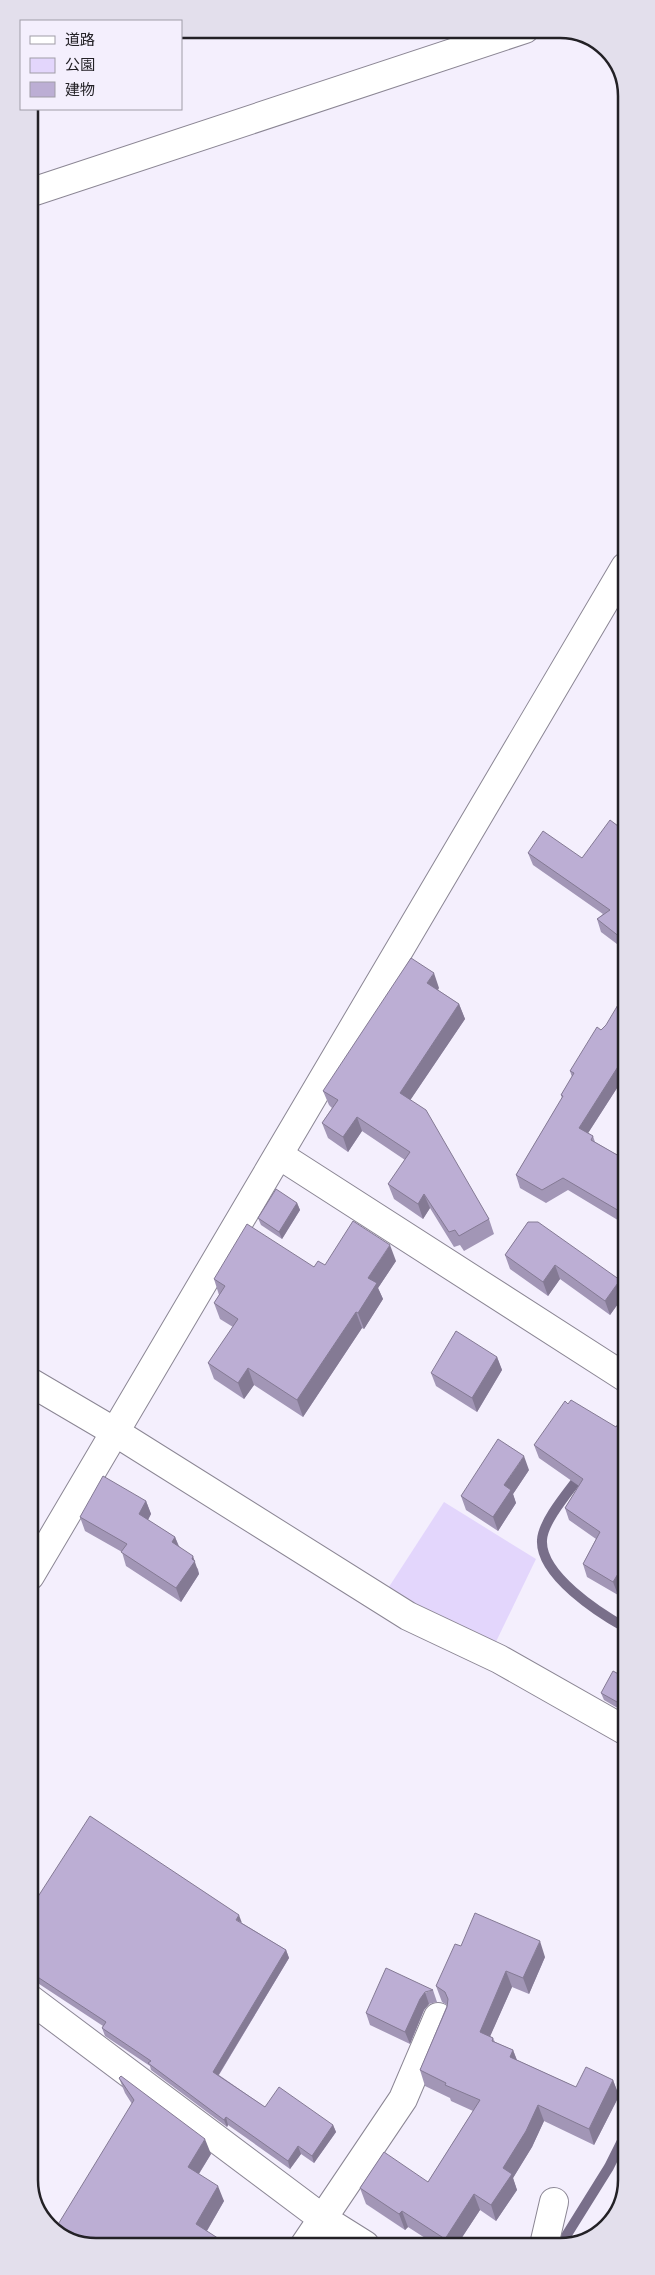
<svg xmlns="http://www.w3.org/2000/svg" width="655" height="2275" viewBox="0 0 655 2275" font-family="Lato,'Noto Sans JP',sans-serif">
  <rect width="100%" height="100%" fill="#f4effd"/>
  <path fill="#e3d6fc" d="M444,1502L536,1559L492,1650L385,1593Z"/>
  <g fill="none" stroke-linecap="round" stroke-linejoin="round">
    <g stroke="#796f8a" stroke-width="10">
      <path d="M583,1472C571,1489 543,1520 542,1540C540,1575 599,1613 626,1628"/>
      <path d="M564,2245L566,2236L609,2167L626,2133"/>
    </g>
    <g stroke="#8b8694" stroke-width="30">
      <g id="minor">
        <path d="M29,193L525,29"/>
        <path d="M279,1155L626,1378"/>
        <path d="M30,1382L115,1432L408,1616L499,1659L626,1731"/>
        <path d="M30,1576L625,567"/>
        <path d="M30,1999L322,2218L365,2245"/>
        <path d="M544,2245L554,2202"/>
        <path d="M304,2246L403,2099L438,2017"/>
      </g>
    </g>
    <use href="#minor" stroke="#fff" stroke-width="28"/>
  </g>
  <g fill="#a296b6">
    <path d="M625,824V950L601,932L597,919L603,914L533,865L528,853L582,858L622,829Z"/>
    <path d="M439,988L438,990L459,1004L465,1019L410,1100L489,1219L494,1234L464,1251L460,1245L454,1247L430,1208L423,1219L394,1199L388,1184L405,1160L362,1131L348,1152L328,1138L322,1123L332,1108L329,1105L323,1091Z"/>
    <path d="M606,1025L626,1074L588,1133L593,1136L595,1142L626,1160V1225L568,1190L546,1203L520,1188L516,1175L562,1098L561,1095L572,1077L570,1071Z"/>
    <path d="M297,1203L300,1210L282,1239L261,1225L258,1218Z"/>
    <path d="M528,1222L625,1294L610,1315L560,1279L548,1296L510,1269L505,1255Z"/>
    <path d="M396,1261L378,1288L383,1299L364,1329L362,1328L303,1417L254,1385L244,1399L214,1379L208,1363L233,1327L220,1319L214,1303L219,1295L214,1279L325,1265Z"/>
    <path d="M497,1357L502,1370L477,1412L436,1386L431,1373Z"/>
    <path d="M568,1404L616,1427L626,1412V1582L618,1595L587,1577L583,1564L596,1539L569,1520L565,1508L579,1486L539,1458L534,1445Z"/>
    <path d="M529,1470L513,1494L516,1503L498,1531L466,1510L461,1496Z"/>
    <path d="M146,1501L151,1514L148,1520L175,1537L179,1546L198,1569L199,1574L181,1602L126,1566L122,1552L85,1531L80,1517Z"/>
    <path d="M626,1678V1713L604,1700L601,1693Z"/>
    <path d="M30,1909L242,1923L286,1950L289,1958L219,2075L265,2107L333,2125L336,2132L314,2163L301,2154L290,2169L228,2125L227,2127L151,2070L150,2066L105,2036L102,2028L103,2026L30,1978Z"/>
    <path d="M461,1946L545,1957L529,1994L512,1987L490,2036L493,2038L495,2042L513,2050L517,2060L576,2087L613,2080L619,2096L594,2145L544,2121L532,2147L513,2178L517,2190L496,2221L480,2210L457,2245H436L408,2227L405,2230L366,2204L360,2188L428,2182L473,2111L451,2101L450,2098L425,2086L420,2070L447,2005L442,2002L436,1986Z"/>
    <path d="M433,1990L437,2002L429,2004L424,2010L410,2044L370,2025L366,2013Z"/>
    <path d="M119,2078L211,2154L199,2174L224,2201L207,2231L91,2246L132,2104L125,2093Z"/>
  </g>
  <g fill="#847a94">
    <path d="M434,973L439,988L433,998L427,983Z"/>
    <path d="M459,1004L465,1019L405,1108L400,1093Z"/>
    <path d="M626,1054V1074L583,1141L579,1128Z"/>
    <path d="M357,1117L362,1131L348,1152L343,1137Z"/>
    <path d="M424,1194L430,1208L423,1219L418,1204Z"/>
    <path d="M297,1203L300,1210L282,1239L279,1232Z"/>
    <path d="M390,1245L396,1261L378,1288L383,1299L364,1329L358,1313L368,1278Z"/>
    <path d="M555,1265L560,1279L548,1296L543,1282Z"/>
    <path d="M620,1280L625,1294L610,1315L605,1301Z"/>
    <path d="M356,1312L362,1328L303,1417L297,1400Z"/>
    <path d="M497,1357L502,1370L477,1412L472,1398Z"/>
    <path d="M248,1368L254,1385L244,1399L238,1383Z"/>
    <path d="M524,1456L529,1470L513,1494L516,1503L498,1531L493,1517L504,1485Z"/>
    <path d="M146,1501L151,1514L144,1527L139,1514Z"/>
    <path d="M175,1537L180,1550L172,1542Z"/>
    <path d="M193,1556L199,1574L181,1602L176,1588Z"/>
    <path d="M624,1564L626,1568V1582L618,1595L613,1582Z"/>
    <path d="M239,1915L242,1923L236,1920Z"/>
    <path d="M540,1941L545,1957L529,1994L523,1978Z"/>
    <path d="M286,1950L289,1958L216,2079L213,2072Z"/>
    <path d="M506,1971L512,1987L485,2048L480,2032Z"/>
    <path d="M425,1992L429,2004L424,2010L410,2044L405,2032L420,1999Z"/>
    <path d="M513,2050L519,2066L510,2057Z"/>
    <path d="M613,2080L619,2096L594,2145L589,2129Z"/>
    <path d="M538,2105L544,2121L532,2147L513,2178L517,2190L496,2221L491,2205L503,2168Z"/>
    <path d="M226,2117L228,2125L227,2127L224,2120Z"/>
    <path d="M333,2125L336,2132L314,2163L312,2156Z"/>
    <path d="M205,2139L211,2154L193,2183L188,2167Z"/>
    <path d="M298,2146L301,2154L290,2169L288,2161Z"/>
    <path d="M218,2186L224,2201L202,2239L196,2224Z"/>
    <path d="M474,2194L480,2210L457,2245H447L445,2239Z"/>
    <path d="M402,2211L408,2227L405,2230L399,2214Z"/>
  </g>
  <g fill="#bcaed4" stroke="#847a94">
    <path d="M610,820L622,829L625,824V941L597,919L610,910L528,853L543,831L582,858Z"/>
    <path d="M411,958L434,973L427,983L459,1004L400,1093L426,1110L489,1219L459,1236L455,1230L449,1232L424,1194L418,1204L388,1184L410,1152L357,1117L343,1137L322,1123L338,1100L323,1091Z"/>
    <path d="M625,993L626,1054L579,1128L593,1136L591,1140L626,1160V1215L563,1178L542,1190L516,1175L563,1096L561,1095L574,1073L570,1071L597,1027L601,1030L606,1025Z"/>
    <path d="M276,1189L297,1203L279,1232L258,1218Z"/>
    <path d="M353,1221L390,1245L368,1278L377,1283L358,1313L356,1312L297,1400L248,1368L238,1383L208,1363L238,1319L214,1303L225,1286L214,1279L247,1224L314,1267L318,1261L325,1265Z"/>
    <path d="M528,1222H538L620,1280L605,1301L555,1265L543,1282L505,1255Z"/>
    <path d="M456,1331L497,1357L472,1398L431,1373Z"/>
    <path d="M571,1400L616,1427L626,1412V1565L624,1564L613,1582L583,1564L600,1532L565,1508L583,1479L534,1445L565,1401L568,1404Z"/>
    <path d="M498,1439L524,1456L504,1485L511,1490L493,1517L461,1496Z"/>
    <path d="M103,1476L146,1501L139,1514L175,1537L172,1542L193,1556L192,1559L195,1561L176,1588L121,1552L127,1544L80,1517Z"/>
    <path d="M613,1671L626,1678V1707L601,1693Z"/>
    <path d="M90,1816L239,1915L236,1920L286,1950L213,2072L265,2107L279,2087L333,2125L312,2156L298,2146L288,2161L226,2117L224,2120L148,2063L151,2061L102,2028L106,2022L30,1972V1909Z"/>
    <path d="M475,1913L540,1941L523,1978L506,1971L480,2032L493,2038L492,2041L513,2050L510,2057L576,2087L586,2067L613,2080L589,2129L538,2105L526,2131L503,2168L512,2174L491,2205L474,2194L445,2239L402,2211L399,2214L360,2188L384,2152L428,2182L480,2100L445,2085L446,2083L420,2070L447,2007L448,1999L445,1992L436,1986L455,1944L461,1946Z"/>
    <path d="M386,1968L433,1990L425,1992L420,1999L405,2032L366,2013Z"/>
    <path d="M121,2076L205,2139L188,2167L218,2186L196,2224L230,2246H91L54,2231L134,2100L119,2078Z"/>
  </g>
  <path d="M0 0H655V2275H0ZM96 38H560A58 58 0 0 1 618 96V2180A58 58 0 0 1 560 2238H96A58 58 0 0 1 38 2180V96A58 58 0 0 1 96 38Z" fill="#e3dfec" fill-rule="evenodd"/>
  <path fill="none" stroke="#232126" stroke-width="2.5" d="M96 38H560A58 58 0 0 1 618 96V2180A58 58 0 0 1 560 2238H96A58 58 0 0 1 38 2180V96A58 58 0 0 1 96 38Z"/>
  <rect x="20" y="20" width="162" height="90" fill="#f4effd" stroke="#a09da7"/>
  <rect x="30" y="36" width="25" height="8" fill="#ffffff" stroke="#a09da7"/>
  <text x="65" y="45" font-size="15" fill="#232126">道路</text>
  <rect x="30" y="58" width="25" height="15" fill="#e3d6fc" stroke="#a09da7"/>
  <text x="65" y="70" font-size="15" fill="#232126">公園</text>
  <rect x="30" y="82" width="25" height="15" fill="#bcaed4" stroke="#a09da7"/>
  <text x="65" y="95" font-size="15" fill="#232126">建物</text>
</svg>
